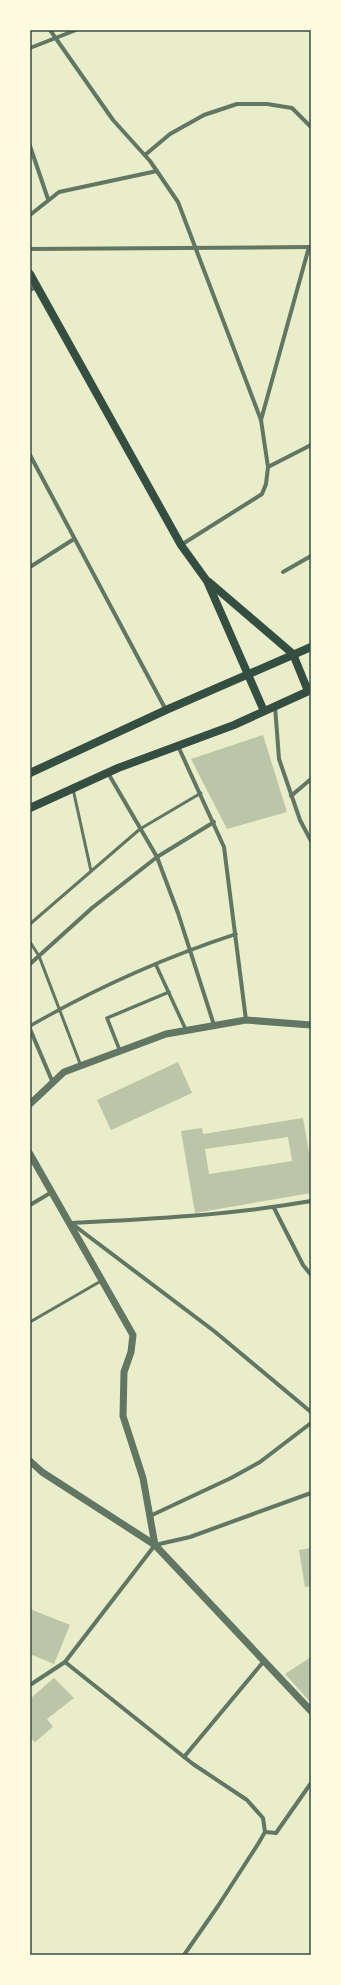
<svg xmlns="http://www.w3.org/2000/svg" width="341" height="1985" viewBox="0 0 341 1985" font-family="'PT Sans',sans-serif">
  <rect width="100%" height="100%" fill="#e9edc9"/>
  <g fill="#bcc5a7" fill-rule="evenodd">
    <path d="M263,735L287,812L227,829L191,759Z"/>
    <path d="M178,1062L192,1093L111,1130L97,1100Z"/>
    <path d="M303,1118L311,1164V1193L195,1213L181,1131L202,1128L203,1134ZM288,1137L292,1161L209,1174L205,1149Z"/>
    <path d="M311,1548V1586L305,1587L299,1550Z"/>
    <path d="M30,1609L70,1625L54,1664L30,1654Z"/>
    <path d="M311,1657V1703L285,1674Z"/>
    <path d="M54,1678L74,1698L47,1719L53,1727L35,1742L30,1738V1699Z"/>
  </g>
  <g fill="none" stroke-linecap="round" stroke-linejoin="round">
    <g stroke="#617663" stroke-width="3">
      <path d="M73,789L91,871"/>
      <path d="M30,924L140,829L201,793"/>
      <path d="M30,942L39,956L81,1066"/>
      <path d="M30,1322L101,1281"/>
    </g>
    <g stroke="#617663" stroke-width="3.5">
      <path d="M156,965L186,1030"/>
      <path d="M30,1026C94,989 166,957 236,934"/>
      <path d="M120,1051L107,1018L169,992"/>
    </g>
    <g stroke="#617663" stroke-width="4">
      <path d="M50,30L113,120L150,161L178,202L261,420L268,467L266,484L262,494L181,545"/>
      <path d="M30,48L76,30"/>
      <path d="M30,146L48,199"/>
      <path d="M145,155L170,134L204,115L237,104H267L292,108L311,127"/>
      <path d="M30,215L59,192L157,171"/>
      <path d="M30,249L311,247"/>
      <path d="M30,290L37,287"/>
      <path d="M261,420L309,247"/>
      <path d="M30,455L166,710"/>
      <path d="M268,467L311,445"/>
      <path d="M30,567L74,539"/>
      <path d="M283,572L311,556"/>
      <path d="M275,706L279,759L300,820L311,841"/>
      <path d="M178,746L224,847L246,1020"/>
      <path d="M108,773L157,857L178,913L214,1025"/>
      <path d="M291,796L311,779"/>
      <path d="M30,964L92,908L157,857L214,822"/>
      <path d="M30,1029L53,1083"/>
      <path d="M30,1205L52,1192"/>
      <path d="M274,1208L303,1265L311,1275"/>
      <path d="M71,1223L214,1331L311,1412"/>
      <path d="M71,1223C152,1219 231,1215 311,1201"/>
      <path d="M150,1516L231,1478L260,1462L311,1423"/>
      <path d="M65,1662L193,1764L247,1800L263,1818L265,1832L258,1844L218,1906L184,1955"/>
      <path d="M30,1685L65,1662L155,1545L190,1537L311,1493"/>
      <path d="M184,1757L264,1661"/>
      <path d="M265,1832L276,1833L311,1783"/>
    </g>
    <g stroke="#617663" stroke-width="7">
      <path d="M30,1104L64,1072L166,1034L246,1020L311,1025"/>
      <path d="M30,1154L133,1335L131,1352L124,1372L123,1416L143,1478L155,1545"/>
      <path d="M30,1461L42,1472L155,1545L311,1711"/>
    </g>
    <g stroke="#344e41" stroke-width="8">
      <path d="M30,274L181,545L207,581L264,711"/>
      <path d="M209,582L293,654L308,691"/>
      <path d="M30,773L166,710L311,647"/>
      <path d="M30,808L118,768L234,725L311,690"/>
    </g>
  </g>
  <rect width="341" height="1985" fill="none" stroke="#fefae0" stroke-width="62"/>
  <rect x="31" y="31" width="279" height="1923" fill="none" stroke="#344e41" stroke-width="1.5"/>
</svg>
